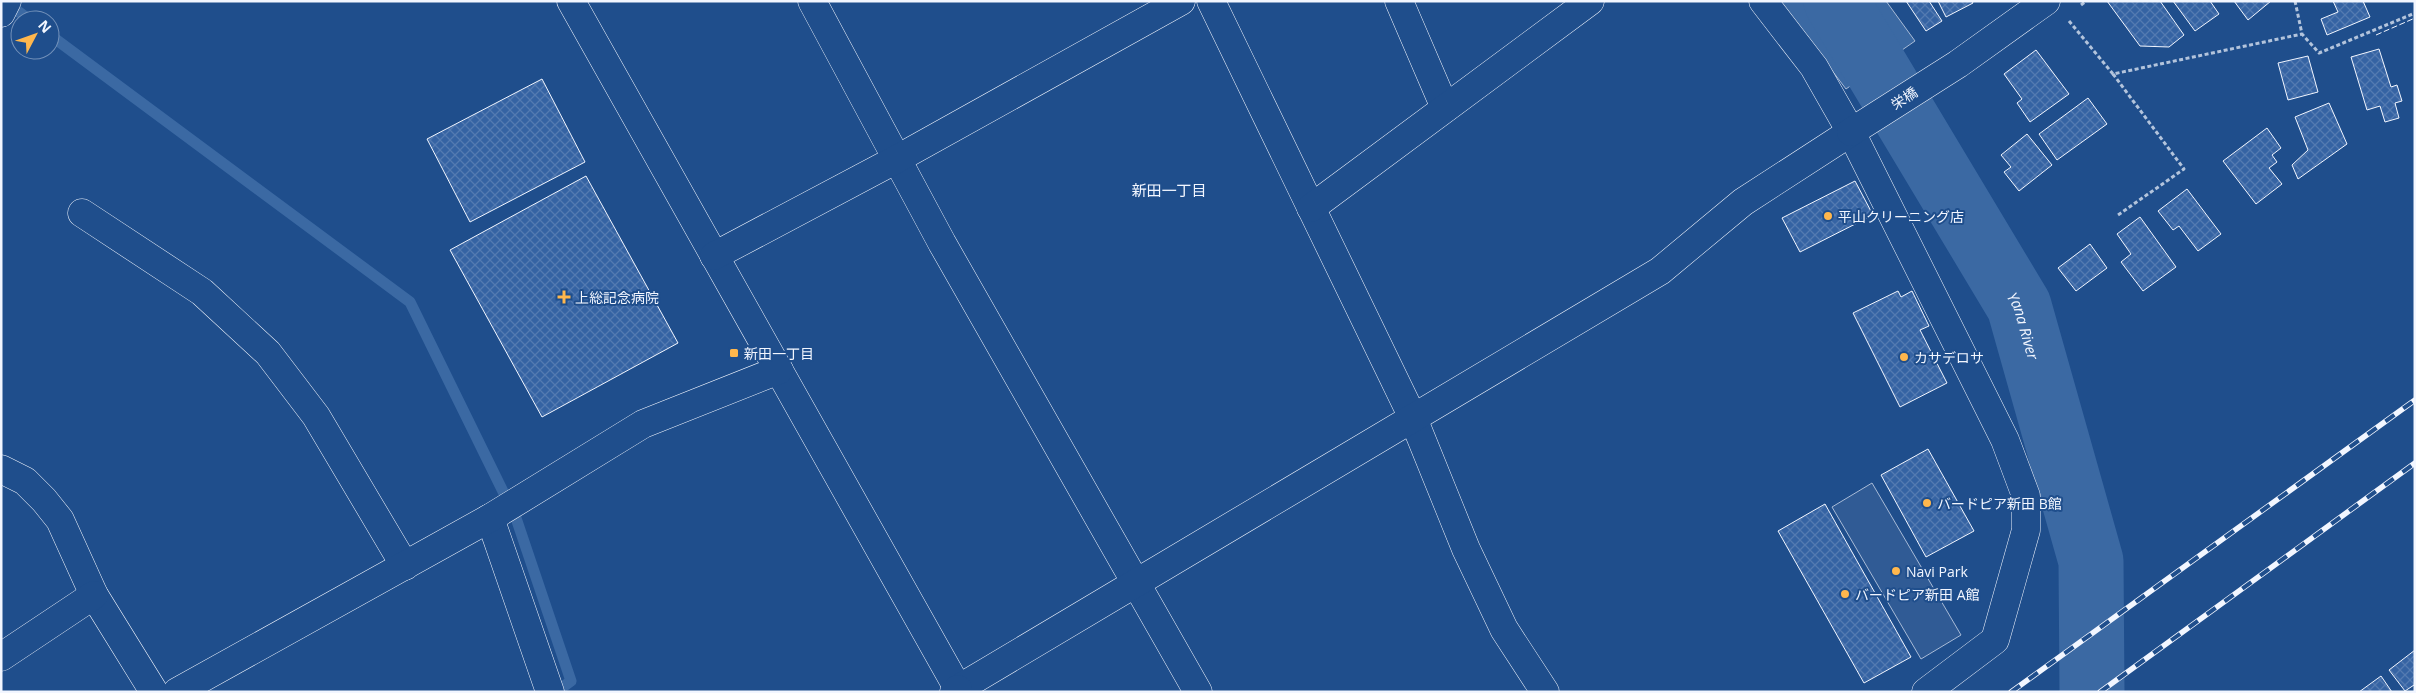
<svg xmlns="http://www.w3.org/2000/svg" width="2416" height="693" viewBox="0 0 2416 693" font-family="'Open Sans','Noto Sans JP',sans-serif">
  <defs>
    <pattern id="building-cross-hatch" width="8" height="8" patternUnits="userSpaceOnUse" patternTransform="scale(1.25)"><rect width="8" height="8" fill="#3563a3"/><path d="M0 0l8 8M0 8l8-8" fill="none" stroke="#537ab1"/></pattern>
  </defs>
  <rect width="100%" height="100%" fill="#1f4e8c"/>
  <path fill="#305b95" stroke="#a8bbd7" d="M1872,483L1961,635L1921,659L1832,507Z"/>
  <path fill="#3b69a3" stroke="#a8bbd7" d="M1779,1H1886L1915,41L1846,89Z"/>
  <g fill="none" stroke-linecap="round" stroke-linejoin="round">
    <g stroke="#3b69a3" stroke-width="11">
      <path d="M5,2L30,20"/>
      <path d="M50,35L410,302L516,518L571,681L556,692"/>
    </g>
    <path stroke="#3b69a3" stroke-width="65" id="s1" d="M1836,1L2019,306L2091,561L2092,692"/>
  </g>
  <g fill="url(#building-cross-hatch)" stroke="#f2f6ff">
    <path d="M1906,1H1929L1942,21L1926,31Z"/>
    <path d="M1938,1H1972L1973,3L1946,17Z"/>
    <path d="M2107,1H2160L2184,35L2169,47L2140,46Z"/>
    <path d="M2173,1H2210L2219,14L2195,31Z"/>
    <path d="M2234,1H2271L2248,20Z"/>
    <path d="M2333,1H2363L2370,17L2327,35L2321,19L2338,12Z"/>
    <path d="M2379,49L2391,87L2397,85L2402,101L2395,103L2399,118L2385,122L2380,106L2367,110L2351,57Z"/>
    <path d="M2036,50L2069,94L2030,122L2017,103L2022,99L2004,74Z"/>
    <path d="M2308,56L2318,92L2288,100L2278,63Z"/>
    <path d="M542,79L585,162L470,222L427,139Z"/>
    <path d="M2088,98L2107,124L2057,160L2039,134Z"/>
    <path d="M2329,103L2347,144L2298,179L2292,165L2308,150L2295,117Z"/>
    <path d="M2267,128L2281,148L2272,155L2277,162L2269,168L2282,184L2256,204L2223,161Z"/>
    <path d="M2027,134L2052,165L2019,191L2004,172L2011,167L2001,155Z"/>
    <path d="M586,176L678,343L542,417L450,250Z"/>
    <path d="M1855,181L1873,215L1800,252L1782,218Z"/>
    <path d="M2187,189L2221,234L2198,251L2179,226L2173,230L2158,211Z"/>
    <path d="M2140,217L2176,267L2143,291L2121,262L2131,254L2117,234Z"/>
    <path d="M2090,244L2107,268L2076,291L2058,268Z"/>
    <path d="M1898,291L1901,297L1912,291L1929,326L1920,330L1947,383L1900,407L1853,313Z"/>
    <path d="M1928,449L1974,531L1926,557L1881,475Z"/>
    <path d="M1825,504L1911,657L1864,683L1778,531Z"/>
    <path d="M2415,650V687L2414,685L2405,691L2389,670Z"/>
    <path d="M2381,676L2392,692H2359Z"/>
  </g>
  <g fill="none" stroke-linecap="round" stroke-linejoin="round">
    <g stroke="#f2f6ff" stroke-width="29">
      <g id="minor">
        <path d="M571,1L960,692"/>
        <path d="M812,1L942,243L1198,692"/>
        <path d="M1211,1L1413,418L1466,549L1504,629L1545,692"/>
        <path d="M1399,1L1445,108"/>
        <path d="M1763,1L1814,67L1851,132L2005,440L2026,496V530L1995,640L1926,692"/>
        <path d="M1311,208L1590,1"/>
        <path d="M82,213L202,292L268,353L316,416L405,566"/>
        <path d="M714,256L897,159L1181,1"/>
        <path d="M1,469L25,481L44,500L60,520L94,595L154,692"/>
        <path d="M490,518L550,692"/>
        <path d="M1,657L94,595"/>
        <path d="M958,689L1660,271L1743,202L1851,132"/>
        <path d="M177,692L490,518L643,424L779,370"/>
      </g>
    </g>
    <g stroke="#f2f6ff" stroke-width="29">
      <g id="tertiary">
        <path d="M1,13L7,1"/>
        <path d="M1851,132L1958,64L2046,1"/>
        <path d="M954,692L958,689"/>
      </g>
    </g>
    <g stroke="#b3c4dc" stroke-width="3" stroke-dasharray="4 2.5" stroke-linecap="butt">
      <path d="M2295,1L2302,34L2319,53L2415,13"/>
      <path d="M2081,5L2086,1"/>
      <path d="M2069,21L2113,74L2302,34"/>
      <path d="M2113,74L2184,169L2118,215"/>
    </g>
    <use href="#minor" stroke="#1f4e8c" stroke-width="28"/>
    <use href="#tertiary" stroke="#1f4e8c" stroke-width="28"/>
    <g stroke="#f2f6ff" stroke-width="5.5">
      <g id="rail">
        <path d="M2011,692L2415,400"/>
        <path d="M2100,692L2415,463"/>
      </g>
    </g>
    <use href="#rail" stroke="#1f4e8c" stroke-width="4" stroke-dasharray="11" stroke-linecap="butt"/>
    <path stroke="#f2f6ff" stroke-width="1" stroke-dasharray="6 2.5" stroke-linecap="butt" d="M2376,35L2415,18"/>
  </g>
  <g fill="#ffb74d" stroke="#1f4e8c" stroke-width="2">
    <circle cx="1828" cy="216" r="5"/>
    <path d="M561.5 289.5h5v5h5v5h-5v5h-5v-5h-5v-5h5z"/>
    <rect x="729" y="348" width="10" height="10" rx="2.5"/>
    <circle cx="1904" cy="357" r="5"/>
    <circle cx="1927" cy="503" r="5"/>
    <circle cx="1896" cy="571" r="5"/>
    <circle cx="1845" cy="594" r="5"/>
  </g>
  <g text-anchor="middle" dominant-baseline="central" stroke-width="4" stroke-linejoin="round" paint-order="stroke">
    <g font-size="14" fill="#f2f6ff" stroke="#1f4e8c">
      <text transform="translate(1904 98) rotate(-33)">栄橋</text>
    </g>
    <g font-size="14" fill="#f2f6ff" stroke="#1f4e8c" text-anchor="start">
      <text x="1838" y="216">平山クリーニング店</text>
      <text x="575" y="297">上総記念病院</text>
      <text x="744" y="353">新田一丁目</text>
      <text x="1914" y="357">カサデロサ</text>
      <text x="1937" y="503">バードピア新田 B館</text>
      <text x="1906" y="571">Navi Park</text>
      <text x="1855" y="594">バードピア新田 A館</text>
    </g>
    <g font-size="15" fill="#f2f6ff" stroke="#1f4e8c">
      <text x="1169" y="190">新田一丁目</text>
    </g>
    <g font-size="15" font-style="italic" fill="#f2f6ff" stroke="#1f4e8c">
      <text stroke="none"><textPath href="#s1" startOffset="376">Yana River</textPath></text>
    </g>
  </g>
  <rect width="2416" height="693" fill="none" stroke="#f2f6ff" stroke-width="5"/>
  <g transform="translate(35 35) rotate(49)"><circle r="24" fill="#1f4e8c" stroke="#7391ba"/>
  <path d="M0-4L9 19L0 12L-9 19Z" fill="#ffb74d"/>
  <text y="-8" font-size="14" font-weight="bold" text-anchor="middle" fill="#f2f6ff">N</text>
  </g>
</svg>
